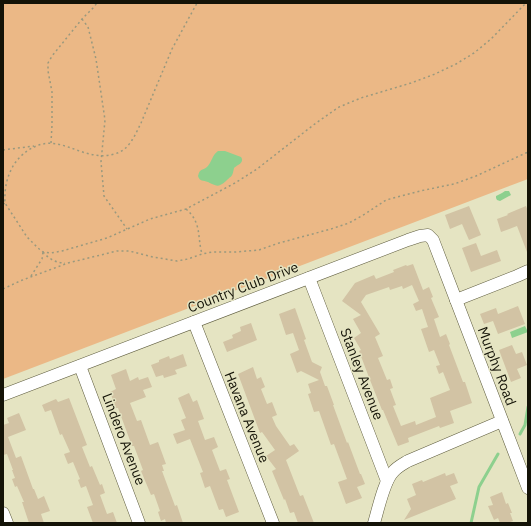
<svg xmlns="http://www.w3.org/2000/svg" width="531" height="526" viewBox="0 0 531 526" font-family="'IBM Plex Sans',sans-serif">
  <rect width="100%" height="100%" fill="#e5e4c2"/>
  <path fill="#ebb886" d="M3,3H528V179L3,379Z"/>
  <g fill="#8dd08e">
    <path d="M218,151H225L241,157C245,163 237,165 234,168C232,178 232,175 226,181C218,188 216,186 208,182C203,180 200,182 198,176C200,168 202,171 207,167C212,162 212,155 218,151Z"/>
    <path d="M505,191H509L511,195L500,201L497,200L496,198V196L502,193Z"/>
    <path d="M525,326L528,332L512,338L510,332Z"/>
  </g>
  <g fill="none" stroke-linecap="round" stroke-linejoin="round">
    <g stroke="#8dd08e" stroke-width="3">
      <path d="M520,434L525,425L528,407"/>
      <path d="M471,523L479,487L498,454"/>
    </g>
  </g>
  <g fill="#d2c3a4" fill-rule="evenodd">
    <path d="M469,206L481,235L469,240L462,224L450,229L445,215Z"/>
    <path d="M526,206L528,211L527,252L517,226L501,232L497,219L508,215L507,214Z"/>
    <path d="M476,243L481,256L497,250L501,261L471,272L462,248Z"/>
    <path d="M413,264L423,290L429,287L433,297L431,298L439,317L434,319L440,337L446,334L450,344L449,345L463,382H465L472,403L450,411L454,423L440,428L439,426L408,438L409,442L398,446L383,410H382L370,380L359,351L361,350L354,338L361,333L353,319L361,315L342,301L355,283L374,275L376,279L394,272L393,270L406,265L407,266ZM412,285L419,301L413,304L416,311L422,309L428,327L421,329L429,352L434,350L440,365L436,366L439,374L443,372L450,390L430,398L436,417L416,425L415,421L401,426L393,406L396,405L390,389L393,388L390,379L387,380L378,358L383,356L375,337L380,334L361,302L366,295L389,287L390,290L402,286L403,289Z"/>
    <path d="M518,306L525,324L498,334L493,321L484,324L480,314L496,308L498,314Z"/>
    <path d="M295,308L306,339L304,340L312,362L322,367L320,372L325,386H327L334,405H333L347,443L348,442L360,474H361L365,484L357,487L362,498L346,504L338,482L347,479L334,444L331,445L319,411L314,412L308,394L311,393L308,384L319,380L301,371L297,373L290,354L299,350L293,333L286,335L279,314Z"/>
    <path d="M251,323L257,340L227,352L223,342L233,338L232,335L241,331L240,327Z"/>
    <path d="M512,345L516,354L522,352L527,365L517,369L521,378L511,382L499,350Z"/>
    <path d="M183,354L187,366L175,370L177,374L164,378L163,375L156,377L151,365L159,362V360L169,356L170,359Z"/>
    <path d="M253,367L257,379L261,377L265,387L261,389L267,404L272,402L277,415L272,417L276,426L290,446L294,444L299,451L286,460L300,496L303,495L314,523H298L294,512L290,513L285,499L284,500L272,471L276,469L266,456L275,450L262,432L260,433L238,374Z"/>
    <path d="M126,369L130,381L138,377L139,380L148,377L152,387L143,390L146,397L130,403L137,421L141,420L150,445L158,442L166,464L162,465L164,471H162L175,506L177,505L183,523H166L165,519L161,521L158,512L160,511L154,494L151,495L141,471L143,470L134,446H132L118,408H116L110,392L116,389L111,375Z"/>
    <path d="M189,393L193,402L197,400L204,419L198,421L205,440L214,437L218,447L212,450L220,471L226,469L230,479L227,480L239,512L226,517L223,509L219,510L210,486L205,488L200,473L203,472L190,439L177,444L173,434L185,430L181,420L186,418L178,398Z"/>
    <path d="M69,398L87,445L82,447L90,467L92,466L100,485L102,484L105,493L100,495L107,514L113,512L117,523H93L87,507L93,505L86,486L81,488L78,480L80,479L73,462L68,464L64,454L70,452L62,434L60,435L51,410L45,412L42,405L56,399L58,402Z"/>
    <path d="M19,413L26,430L8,437L16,458L21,456L33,489H34L38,499L44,496L50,511L41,514L44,523H29L22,502H24L17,486L15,487L12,479L15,478L12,470H13L7,454L3,455V425L9,423L7,418Z"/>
    <path d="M445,473L446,476L454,473L458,483L450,486L456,499L404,520L411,509L407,499L416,495L412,484L422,480L423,482Z"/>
    <path d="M502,492L506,504L508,503L512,513H510L513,521L507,523H500L498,518L494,520L488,506L493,505L490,497Z"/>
  </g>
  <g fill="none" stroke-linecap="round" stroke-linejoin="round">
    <g stroke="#5f5d3f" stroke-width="13">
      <g id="minor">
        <path d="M309,278L387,481"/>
        <path d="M456,300L517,276L528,271"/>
        <path d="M194,322L273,523"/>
        <path d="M80,366L139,523"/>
        <path d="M3,395L408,240L420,236L428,235L433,240L528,488"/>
        <path d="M3,513L7,523"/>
        <path d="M374,523C378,510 384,481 393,472C397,467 403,464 408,461L502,421"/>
      </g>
    </g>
    <g stroke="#9a997e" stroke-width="1.5" stroke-dasharray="2 3" stroke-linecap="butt">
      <path d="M82,19L88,27L96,59L105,120L101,162L104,196L127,229"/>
      <path d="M51,143L52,125V92L48,71V63L52,56L82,19L93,8L97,3"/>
      <path d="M3,150L34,146"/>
      <path d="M3,200L27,237L38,248L43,252L51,253L62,251L107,238L150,219L186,209L235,183L257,169L316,123L339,107L361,98L411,83L435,74L456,64L474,53L491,39L526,3"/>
      <path d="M3,203L5,204C4,186 8,169 21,156C56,124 79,164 114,154C129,151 135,135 141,123L172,49L197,3"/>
      <path d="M186,209C202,223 197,236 202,254"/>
      <path d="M43,252C49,259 56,263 65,263"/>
      <path d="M31,276L42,259L43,252"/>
      <path d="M3,289L20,281L68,263L117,251H129L153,257L177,261L188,259L202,254L212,252H236L259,250L279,243L331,229L349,223L365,214L386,200L420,191L454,184L476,176L528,152"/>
    </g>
    <use href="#minor" stroke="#fff" stroke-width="12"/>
  </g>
  <g text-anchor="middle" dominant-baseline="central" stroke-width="3" stroke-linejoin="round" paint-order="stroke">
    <g font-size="14" fill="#141307" stroke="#e5e4c2">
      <text transform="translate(243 287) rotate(-21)">Country Club Drive</text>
      <text transform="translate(497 366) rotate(69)">Murphy Road</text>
      <text transform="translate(362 374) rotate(69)">Stanley Avenue</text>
      <text transform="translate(247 417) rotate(68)">Havana Avenue</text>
      <text transform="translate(124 439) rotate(69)">Lindero Avenue</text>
    </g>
  </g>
  <rect width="531" height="526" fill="none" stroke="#141307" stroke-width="8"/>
</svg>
